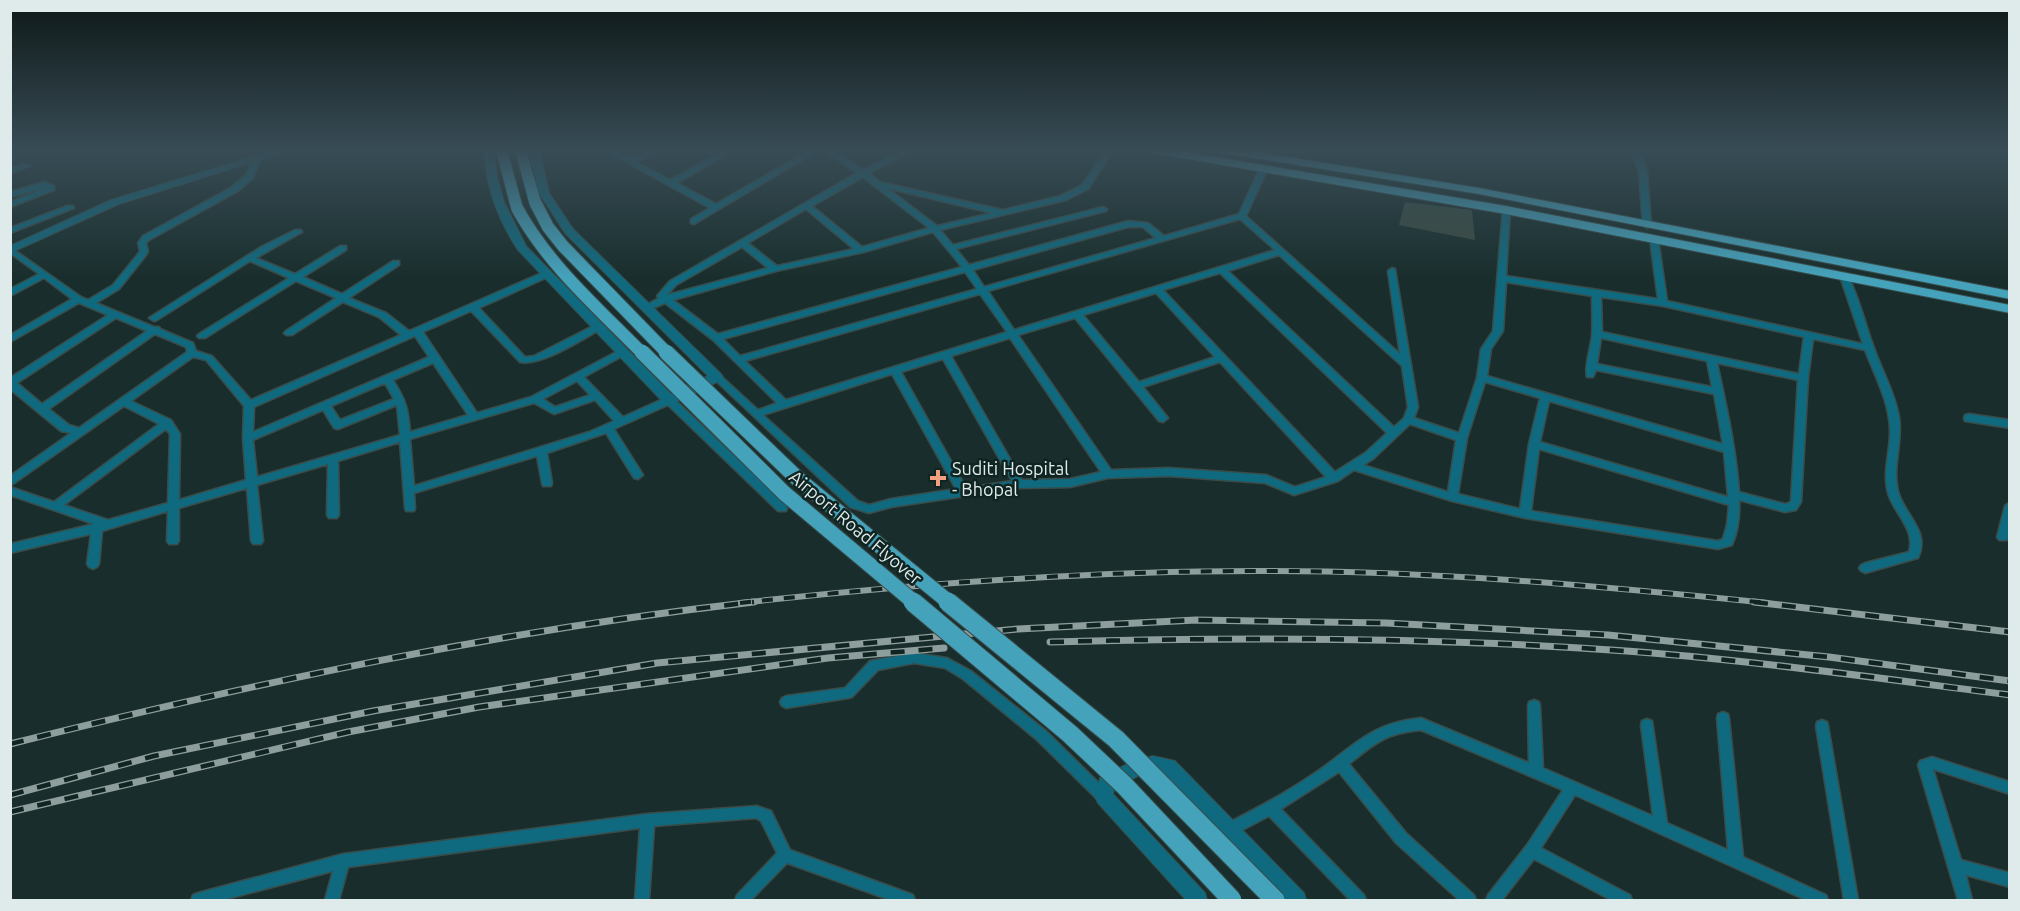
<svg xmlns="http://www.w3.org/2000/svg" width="2020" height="911" viewBox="0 0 2020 911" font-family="Ubuntu,sans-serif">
  <rect width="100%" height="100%" fill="#192e2c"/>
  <path fill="#3b4c42" d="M1405,202L1472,210L1475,240L1399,225Z"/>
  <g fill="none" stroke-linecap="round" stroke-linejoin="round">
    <g stroke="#394c4a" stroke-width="3">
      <g id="minor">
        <path d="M604,150H614L630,159L648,150H659L636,162L670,180L725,150H735L677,183L716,204L809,150H819L694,224L691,223V219L710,208Z"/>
        <path d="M824,150H834L863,170L904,150H915L869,173L880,182L1003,210L1060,196L1082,185L1106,150H1114L1088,189L1066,200L940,230L953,245L1103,207L1107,209L1106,211L956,249L969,265L1128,221L1148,223L1164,236L1239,214L1259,170L1260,168H1266L1267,170L1246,216L1400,354L1388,271L1392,268L1395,269L1418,407L1414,418L1459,433L1477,378L1481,349L1493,331L1503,208H1506L1510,210L1506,276L1658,299L1650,239L1654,236L1658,239L1667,301L1863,344L1840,276L1844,273L1847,274C1859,297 1865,324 1874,348C1882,371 1895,393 1899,417C1903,442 1892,467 1898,491C1904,515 1931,531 1918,558L1914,559L1865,573L1861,571L1859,568L1861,565L1865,563L1909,552C1916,529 1894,514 1888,493C1882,472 1891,450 1890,429C1889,401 1875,376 1865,350L1813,339L1808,378L1801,502L1796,510L1785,512L1739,500C1740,515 1738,531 1732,545L1718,549L1525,518L1452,501L1354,470L1338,481L1294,495L1265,483L1169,476L1108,478L1070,487L1019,488L891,507L869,513L850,507L714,379L712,377L714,375H720L758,410L777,403L713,340L665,303L646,311L641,308L659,298L657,296L670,281L857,173ZM863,177L929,228L862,247L812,206ZM887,188L992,213L937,226ZM806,209L854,249L777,266L748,243ZM1240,219L1275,250L1014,330L988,291ZM1128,227H1143L1156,238L984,287L973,270ZM933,232L962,267L718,334L673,300L776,271L864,252ZM742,247L768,268L667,295L676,285ZM1279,255L1402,366L1408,407L1404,418L1394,427L1228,271ZM965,272L977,289L740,356L723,339ZM1220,273L1387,433L1365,453L1335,472L1163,290ZM1506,282L1592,296C1592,309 1593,322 1592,335C1591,349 1584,365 1587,377H1593L1596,370L1714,394L1723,444L1487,376L1491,349L1503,331ZM1156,293L1215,357L1139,382L1083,315ZM980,294L1007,332L786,400L745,361ZM1601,297L1663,306L1804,337L1799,374L1602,332ZM1075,318L1159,421L1163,422L1168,418L1143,387L1220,362L1326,477L1295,487L1266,475L1169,468L1111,470L1018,335ZM1010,338L1101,472L1070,479L1022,480L951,356ZM1601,338L1707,361L1712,387L1597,364ZM943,359L1012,481L966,488L901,372ZM1717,363L1798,380L1791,501L1789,503L1785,504L1739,492C1736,448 1726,405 1717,363ZM892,374L956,489L891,499L869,505L858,501L763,415ZM1485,382L1540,398L1529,444L1520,509L1458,494L1467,438ZM1549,401L1724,452L1728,497L1540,442ZM1410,424L1456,440L1448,492L1363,465L1373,459ZM1539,449L1729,505L1727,525L1723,539L1718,541L1531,511Z"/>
        <path d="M1631,150H1639L1647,171L1651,225L1647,228L1643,225L1639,171Z"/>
        <path d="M254,156H257L261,158L253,178L238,191L149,240L146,243L148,251L146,255L119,289L96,303L154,327H159L160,329L193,343L196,351L212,356L251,400L401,335L379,317L343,302L292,335H286L284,333L286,331L336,298L296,281L205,338H199L197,336L199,334L289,278L250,261L157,320L154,321L149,318L261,247L295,230H301L302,232L256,258L295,274L340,246H346V250L303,277L342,294L393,261H399V265L349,298L386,313L409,331L544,272H550V276L479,308L525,357L534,356L595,325H601L603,327L601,329C581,340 542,366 520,362L471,311L423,332L477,413L531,397L620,350H626L628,352L626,354L584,377L623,417L665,398H673L786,505L787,508L786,511H778L668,405L614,429L643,475L638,479L634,478L606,433L547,453L552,483L551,486H543L542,483L537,456L414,493L415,508L414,511H406L405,508L400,442L338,461L339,515L337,518H329L327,515L328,464L257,485L263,541L261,544H253L251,541L247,488L179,508V541L177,544H169L167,541L168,511L102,531L99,564L97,567L93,569L89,567L87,564L91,534L10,553V544L94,524L10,495V487L54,502L159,424L124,406L10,486V476L71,433L61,431L10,389V378L108,315L79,303L10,342V335L72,299L44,278L10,296V289L39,274L10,253V247L81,297L88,300L113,285L138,254L140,251L138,243L143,236L232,187L246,175ZM116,318L147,331L42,404L17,383ZM155,334L186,347L187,352L79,428L69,425L49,409ZM415,336L429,357L253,432L254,407ZM193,357L206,360L244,406L243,438L246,480L179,500L180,434L171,420L131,401ZM433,363L468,415L410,432C408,408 406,401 393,380ZM577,381L590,395L555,407L543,399ZM385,383L394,399L340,420L331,406ZM595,400L614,421L589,432L414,486L410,439L534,403L554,414ZM397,405L400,435L257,477L253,440L323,410L334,428L338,429ZM166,429L170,434L168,503L108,520L64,505Z"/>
        <path d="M23,164H26L30,166L10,173V168Z"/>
        <path d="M44,182L54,186V190L10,207V202L45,188L10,197V192Z"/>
        <path d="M67,206H73L74,208L10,233V228Z"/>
        <path d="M1969,414L2010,420V428L1965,421L1964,418L1965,415Z"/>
        <path d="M2010,502V533L2007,540H1999L1997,537L2005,506Z"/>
        <path d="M914,653L947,658L971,671L1046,731L1109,793L1111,797L1109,801L1104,803L1099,801L1036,739L963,679L945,668L914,663L878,670L852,697L848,698L786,708L782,706L780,702L782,698L786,696L845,688L870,661Z"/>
        <path d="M1534,700L1539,702L1540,706L1543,768L1653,816L1641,725L1642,721L1647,719L1652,721L1667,823L1728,850L1717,718L1718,714L1723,712L1728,714L1729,718L1743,857L1826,895L1828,900H1806L1575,795L1541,848L1630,895L1632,900H1611L1534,859L1502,900H1486L1488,895L1527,845L1563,790L1421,730C1386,733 1375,743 1349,764L1406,833L1474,895L1476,900H1459L1396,843L1339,772L1281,809L1364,895L1366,900H1350L1269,816L1229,837L1224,835L1222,830L1224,825C1254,810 1284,794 1312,775C1353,748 1369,723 1421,718L1529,763L1528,706L1529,702Z"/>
        <path d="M1822,720L1827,722L1828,726L1858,900H1844L1816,726L1817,722Z"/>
        <path d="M1932,757L2010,782V794L1933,769L1961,860L2010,873V887L1966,875L1972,900H1958L1918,765L1920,761Z"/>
        <path d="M757,806L771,811L790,850L908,893L913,895L915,900H890L787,863L751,900H735L737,895L777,853L761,821L756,818L654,826L649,900H635L640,828L348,867L339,900H325L333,871L223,900H191L193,895L198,893L343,854L647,814Z"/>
      </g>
    </g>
    <g stroke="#394c4a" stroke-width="2">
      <g id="tertiary">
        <path d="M274,150H291L119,204L10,253V246L111,200Z"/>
        <path d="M484,150H494L497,177L504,202L526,246L671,394L708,376L565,233L539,193L529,150H539L549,193L573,229L721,374L723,377L721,380L674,403H664L518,250C498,220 486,187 484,150Z"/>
        <path d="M1153,756L1175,761L1304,893L1306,900H1285L1163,773L1145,772L1114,789L1113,794L1205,893L1207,900H1186L1098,803L1095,797L1100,778L1131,762Z"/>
      </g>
    </g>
    <g stroke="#394c4a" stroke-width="2">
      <g id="primary">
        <path d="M496,150H507L523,208L521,211H513L511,208Z"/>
        <path d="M515,150H526L541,202L539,204H531L529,202Z"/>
        <path d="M1148,150H1174L1506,206L2010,305V313L1506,214L1153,153Z"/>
        <path d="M1218,150H1246L1479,188L2010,291V299L1479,194L1223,153Z"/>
      </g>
    </g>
    <use href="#minor" fill="#106a7f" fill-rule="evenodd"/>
    <use href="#tertiary" fill="#106a7f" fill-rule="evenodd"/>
    <use href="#primary" fill="#45a2bb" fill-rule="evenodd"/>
    <g stroke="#8e9e9d" stroke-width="6">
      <path id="rail-far1" d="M740,603C912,584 1084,571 1257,571C1427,570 1598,586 1768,603"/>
    </g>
    <g stroke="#8e9e9d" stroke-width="7">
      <g id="rail">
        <path d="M1754,602L2010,632"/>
        <path d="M1050,642C1237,637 1424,637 1611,650C1745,659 1877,678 2010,695"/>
        <path d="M10,744C255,683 502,630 754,602"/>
        <path d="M10,795L154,756L373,711L657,663L1018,629L1196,620L1386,623L1608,635L1829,657L2010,681"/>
        <path d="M10,812L348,732L479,707L828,658L944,648"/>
      </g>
    </g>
    <use href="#rail-far1" stroke="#102422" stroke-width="4" stroke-dasharray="11" stroke-linecap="butt"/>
    <use href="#rail" stroke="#102422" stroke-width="4.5" stroke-dasharray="14" stroke-linecap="butt"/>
    <g stroke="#394c4a" stroke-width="14" stroke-linecap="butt">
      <g id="primary-bridge-far2">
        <path d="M535,202L548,227L563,246L668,354"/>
        <path d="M517,208C548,265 598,308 643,354"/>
      </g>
    </g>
    <g stroke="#394c4a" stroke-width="17" stroke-linecap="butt">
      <g id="primary-bridge-far1">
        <path d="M642,352L784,493L915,603"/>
        <path d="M666,352L798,479L950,603"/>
      </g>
    </g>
    <g stroke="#394c4a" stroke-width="21" stroke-linecap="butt">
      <g id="primary-bridge">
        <path d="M913,602L1070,734L1124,785L1232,900"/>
        <path d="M948,602L1116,739L1275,900"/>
      </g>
    </g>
    <use href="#primary-bridge-far2" stroke="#45a2bb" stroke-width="12"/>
    <use href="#primary-bridge-far1" stroke="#45a2bb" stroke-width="15"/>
    <use href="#primary-bridge" stroke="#45a2bb" stroke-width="19"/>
  </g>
  <linearGradient id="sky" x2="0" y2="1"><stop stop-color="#0e1918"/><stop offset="0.54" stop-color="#384c56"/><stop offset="1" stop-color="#384c56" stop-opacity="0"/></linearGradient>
  <rect width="2020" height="278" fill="url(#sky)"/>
  <path fill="#f2a080" stroke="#102422" stroke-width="2" d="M935 469h6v6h6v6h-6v6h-6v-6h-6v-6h6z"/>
  <g text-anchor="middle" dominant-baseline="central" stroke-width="5" stroke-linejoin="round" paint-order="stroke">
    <g font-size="18" fill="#dfebea" stroke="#102422" text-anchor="start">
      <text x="952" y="468">Suditi Hospital<tspan x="952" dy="21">- Bhopal</tspan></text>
    </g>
    <g font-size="18" fill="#dfebea" stroke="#102422">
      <text transform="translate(856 527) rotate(40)">Airport Road Flyover</text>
    </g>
  </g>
  <rect width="2020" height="911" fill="none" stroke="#dfebea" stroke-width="24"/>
</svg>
